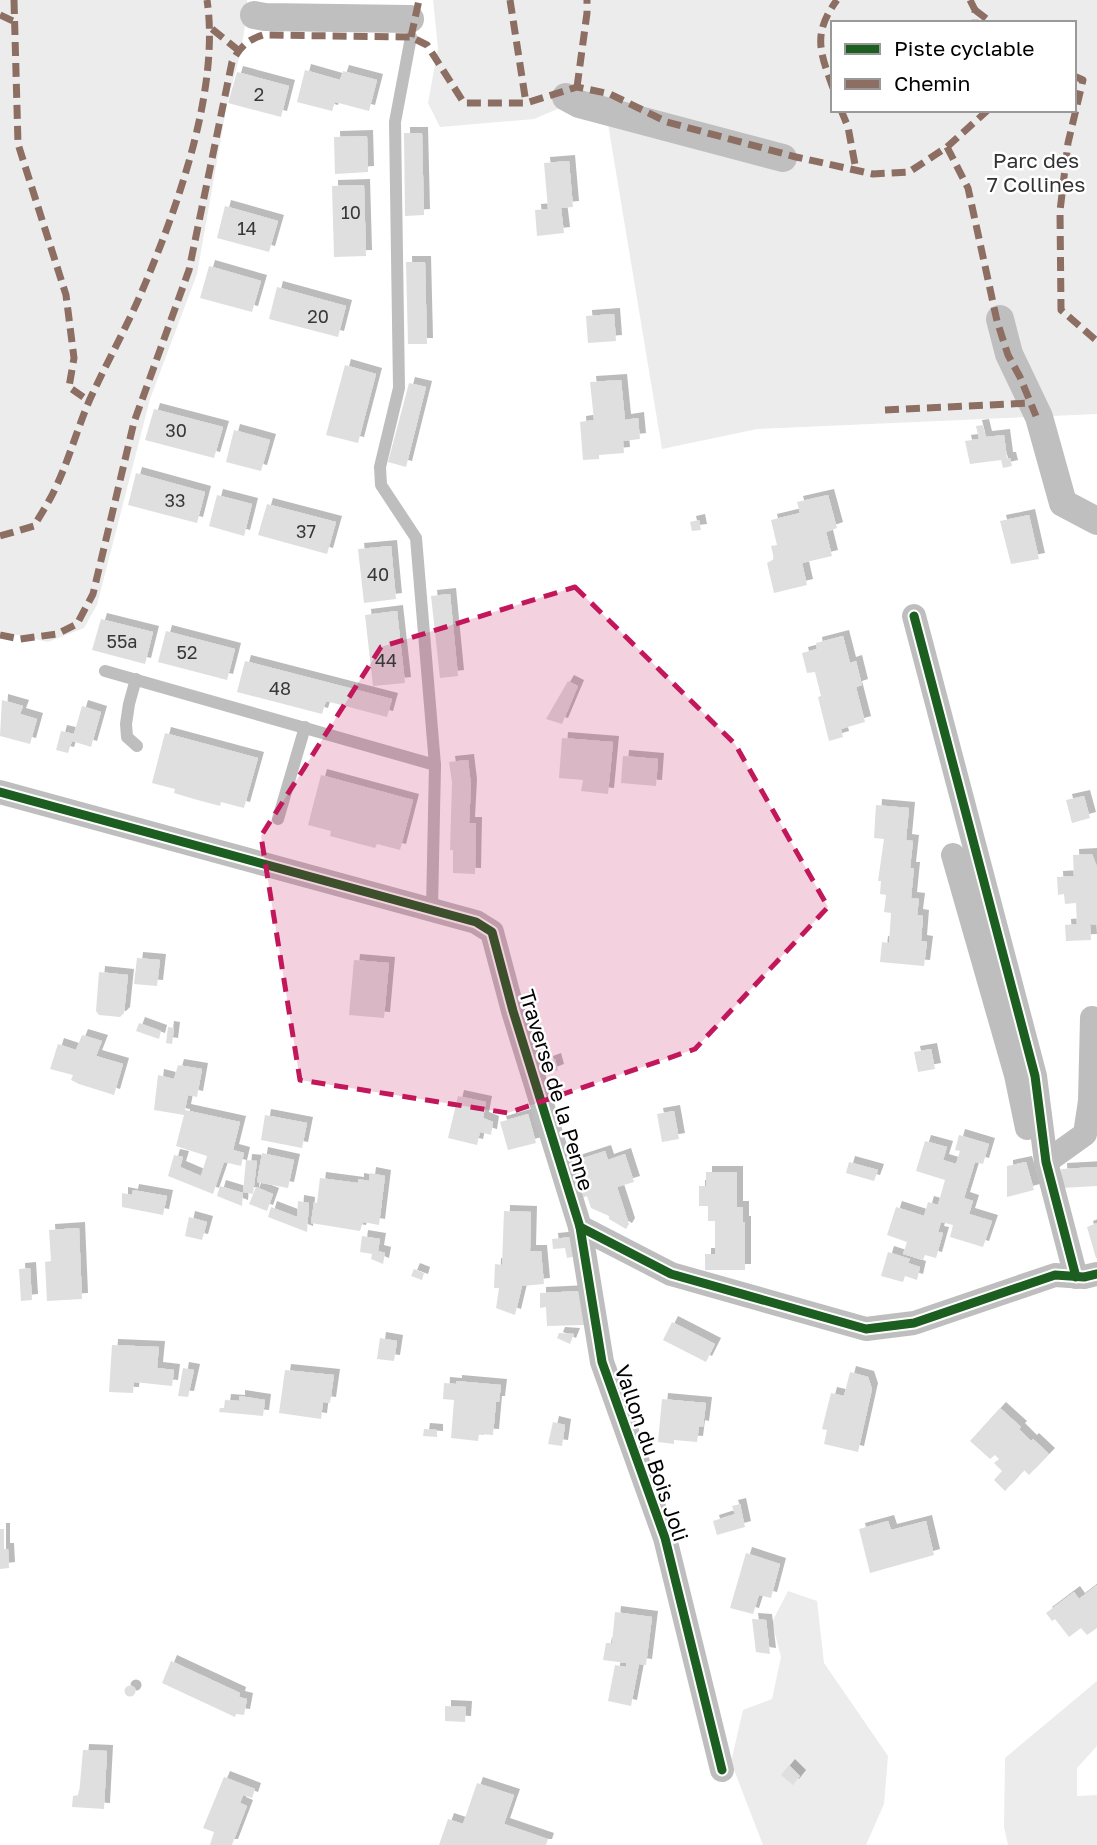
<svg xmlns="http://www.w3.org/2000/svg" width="1097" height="1845" viewBox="0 0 1097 1845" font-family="'Golos Text',sans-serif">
  <defs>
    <filter id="shadow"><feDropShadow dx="6" dy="-6" stdDeviation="0" flood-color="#0004"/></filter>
  </defs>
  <rect width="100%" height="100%" fill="#fff"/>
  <g fill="#ececec" fill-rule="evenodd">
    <path d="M0,0H247L248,7L241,51L227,104L197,274L150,399L97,605L84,628L48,642L0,631Z"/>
    <path d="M433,0H1097V414L757,429L662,449L606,112L583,98L534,119L440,127L428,103L438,48ZM833,23H1074V110H833Z"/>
    <path d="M788,1591L817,1601L824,1663L888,1756L884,1804L866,1845H763L731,1762L743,1710L772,1699L781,1657L772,1622Z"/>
    <path d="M1097,1681V1746L1077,1768V1796L1097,1795V1845H1008L1004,1827L1005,1758Z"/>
  </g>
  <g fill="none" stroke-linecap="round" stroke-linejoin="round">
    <g stroke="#bfbfbf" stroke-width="28">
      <path d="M254,15L265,17L410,19"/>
      <path d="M566,97L579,104L783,158"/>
      <path d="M1000,319L1009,354L1039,417L1063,503L1097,521"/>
    </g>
  </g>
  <g fill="#dfdfdf" filter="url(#shadow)">
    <path d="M305,70L340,80L343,71L377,80L369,111L335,102L332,111L297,102Z"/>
    <path d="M237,72L289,86L281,117L228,103Z"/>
    <path d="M404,133H422L424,215L405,216Z"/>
    <path d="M367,136L368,172L335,174L334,137Z"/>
    <path d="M569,161L573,207L561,208L564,233L537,236L535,210L548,209L544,163Z"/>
    <path d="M364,185L366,256L334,257L332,186Z"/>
    <path d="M225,206L278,221L269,252L217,238Z"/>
    <path d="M406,262H425L427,344H408Z"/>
    <path d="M209,266L261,281L252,312L200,298Z"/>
    <path d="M277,287L346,306L338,337L269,319Z"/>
    <path d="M614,314L616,341L588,343L586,316Z"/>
    <path d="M345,365L376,374L358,443L326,435Z"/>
    <path d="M621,380L625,420L638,418L640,439L623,441L624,453L599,455V459L583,460L580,422L594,420L590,382Z"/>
    <path d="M409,383L426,387L406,467L388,462Z"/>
    <path d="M154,409L223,427L214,458L145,440Z"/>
    <path d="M983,425L986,437L1004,435L1007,458H1010L1012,466L1003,468L1001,460L970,464L965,441L979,439L976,426Z"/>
    <path d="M234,430L270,440L261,471L226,462Z"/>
    <path d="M136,473L205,492L197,523L128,505Z"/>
    <path d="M217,495L252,504L244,536L209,526Z"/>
    <path d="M828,495L837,528L826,532L832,556L802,563L807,585L774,593L767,563L774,559L771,546L777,545L771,520L800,513L797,502Z"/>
    <path d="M267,504L336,522L327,554L258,535Z"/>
    <path d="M1029,515L1039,559L1011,564L1000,521Z"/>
    <path d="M699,520L701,530L692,531L690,522Z"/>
    <path d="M391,546L396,599L364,603L358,549Z"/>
    <path d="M450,594L458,676L440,678L431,596Z"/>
    <path d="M397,611L405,683L373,686L365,615Z"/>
    <path d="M101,619L153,632L145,664L92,650Z"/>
    <path d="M166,631L235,649L227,680L158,662Z"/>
    <path d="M843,636L850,663L856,661L862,685L856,687L865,722L841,729L843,737L829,741L818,697L821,696L815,672L807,673L802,653L817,649L816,643Z"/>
    <path d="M245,661L392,699L387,717L326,701L322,714L237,692Z"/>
    <path d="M568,681L578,686L562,724L546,719Z"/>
    <path d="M2,700L23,706L20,714L37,719L30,744L0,736Z"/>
    <path d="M82,706L101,712L91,747L72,741L68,753L56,750L61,731L74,734Z"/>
    <path d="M165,733L258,758L244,808L221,802L220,806L194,799L174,793L175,789L152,783Z"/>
    <path d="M562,738L613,742L608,794L581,791L583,780L559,778Z"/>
    <path d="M623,756L658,759L656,786L621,783Z"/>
    <path d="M468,760L471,785L469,823H476L475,874L453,873V850H450L452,782L449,762Z"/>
    <path d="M321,775L413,800L400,850L377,844L375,848L330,836L331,831L308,825Z"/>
    <path d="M1084,796L1090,818L1072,823L1066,800Z"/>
    <path d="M876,805L909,808L906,840L913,841L910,868H914L911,898L919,899L917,915L923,916L921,941L927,942L924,966L880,962L882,942L889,943L891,913L884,912L886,895L880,894L881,881H878L884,839L874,838Z"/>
    <path d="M1092,854L1097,867V925L1090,924L1091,940L1066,941L1065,925L1077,924L1076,903L1065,904L1064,894L1058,895L1057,877L1074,876L1073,855Z"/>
    <path d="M137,958L160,960L157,986L134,984Z"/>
    <path d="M354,960L389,963L384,1018L349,1015Z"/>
    <path d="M99,972L128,975L124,1013L120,1017L99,1015L96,1011Z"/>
    <path d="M139,1023L161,1031L159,1039L136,1031Z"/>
    <path d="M168,1027L174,1028L172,1044L166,1043Z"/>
    <path d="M82,1035L102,1041L96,1056L123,1064L114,1095L79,1084L71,1080L73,1075L50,1069L58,1044L76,1050Z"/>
    <path d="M931,1049L935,1069L918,1072L914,1052Z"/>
    <path d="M555,1059L558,1070L550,1073L547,1062Z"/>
    <path d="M178,1065L202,1069L197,1097L188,1095L185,1110L240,1122L233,1150L244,1153L241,1166L224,1162L213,1194L168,1176L174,1155L183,1157L180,1167L201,1176L207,1156L176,1146L184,1115L154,1110L158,1075L174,1079Z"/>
    <path d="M458,1096L486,1102L483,1118L493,1122L491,1135L480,1132L477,1145L448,1138Z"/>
    <path d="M674,1111L679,1139L662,1142L657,1114Z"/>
    <path d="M528,1114L536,1143L508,1150L500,1122Z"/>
    <path d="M265,1115L307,1123L302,1148L261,1140Z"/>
    <path d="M959,1135L989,1144L983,1164L975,1162L964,1198L973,1201L969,1214L992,1221L983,1247L950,1237L953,1225L941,1222L938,1232L943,1233L936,1258L925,1255L923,1260L903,1254L907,1242L887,1235L896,1207L924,1216L928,1202L938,1205L945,1180L916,1171L925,1141L947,1147L943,1160L956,1164L960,1151L955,1150Z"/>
    <path d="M605,1151L608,1160L625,1154L634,1182L617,1187L629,1224L626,1229L609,1219V1216L591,1208L587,1196L579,1199L568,1163Z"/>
    <path d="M262,1153L294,1160L288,1188L257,1182Z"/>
    <path d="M246,1160L257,1161L253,1194L243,1192Z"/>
    <path d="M849,1162L878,1170L874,1181L846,1173Z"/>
    <path d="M1026,1162L1034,1190L1007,1197V1166Z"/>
    <path d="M1097,1167V1186L1062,1188L1061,1169Z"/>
    <path d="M706,1172H737V1207H743V1222H745V1270H705V1254H715V1221H708V1206H699V1186H706Z"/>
    <path d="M370,1173L385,1176L379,1225L363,1222L360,1231L311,1223L314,1202L317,1203L320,1178L358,1183V1179L369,1181Z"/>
    <path d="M220,1186L243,1193L242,1206L217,1196Z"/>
    <path d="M256,1187L273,1194L267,1211L249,1204Z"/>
    <path d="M133,1190L167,1196L163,1215L122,1207V1193L132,1195Z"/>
    <path d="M298,1201L309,1203L307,1232L268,1217L271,1207L297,1217Z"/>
    <path d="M504,1211L531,1212L530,1251H541L544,1284L522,1286L515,1315L496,1308L499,1288H494L495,1264L502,1265Z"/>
    <path d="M189,1217L207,1222L202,1240L185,1236Z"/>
    <path d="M1097,1223V1258H1096L1087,1227Z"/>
    <path d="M79,1228L82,1299L47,1301L45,1262L51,1261L49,1230Z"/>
    <path d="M362,1236L380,1239L378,1251L385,1253L383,1264L371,1259L372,1254L360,1252Z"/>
    <path d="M572,1237L576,1256L567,1258L565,1248L553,1249L552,1239Z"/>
    <path d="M888,1252L910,1259L908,1263L920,1267L917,1280L905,1276L903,1282L881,1276Z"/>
    <path d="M30,1268L32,1300L21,1301L19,1269Z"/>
    <path d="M414,1269L424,1273L422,1280L411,1276Z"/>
    <path d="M582,1291L584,1325L547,1326L546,1307L540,1308V1293Z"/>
    <path d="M672,1322L715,1344L706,1362L663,1340Z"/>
    <path d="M559,1333L574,1334L570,1344L557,1338Z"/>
    <path d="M380,1338L397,1341L394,1361L377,1359Z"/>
    <path d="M112,1345L159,1347L157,1368L174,1370L172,1386L134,1382L133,1393L109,1392Z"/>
    <path d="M183,1368L194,1370L188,1397L178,1396Z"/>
    <path d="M285,1370L334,1375L330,1403L323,1402L321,1419L279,1413Z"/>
    <path d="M850,1372L868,1377L872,1389L858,1452L824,1444L827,1430L822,1429L831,1393L844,1396Z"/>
    <path d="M456,1381L501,1385L499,1402H496L493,1435L479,1434L478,1441L451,1438L454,1400L443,1399L444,1383L456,1384Z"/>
    <path d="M239,1396L265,1400L263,1416L219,1412L220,1408H224L225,1400L239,1401Z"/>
    <path d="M662,1399L706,1403L703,1427L699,1426L697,1442L674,1440V1444L658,1442Z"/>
    <path d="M1000,1408L1021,1427L1019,1429L1031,1441L1033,1439L1049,1454L1029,1475L1024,1470L1005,1491L994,1480L1002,1471L994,1463L999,1459L995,1455L990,1459L970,1441Z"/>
    <path d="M553,1422L565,1425L562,1446L548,1444Z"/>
    <path d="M424,1429L437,1430V1437L423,1436Z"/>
    <path d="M740,1504L745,1527L717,1535L713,1521L735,1514L732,1506Z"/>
    <path d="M888,1521L891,1530L926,1521L934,1555L870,1573L859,1529Z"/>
    <path d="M0,1529H4V1549H8L9,1568L0,1569Z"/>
    <path d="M746,1553L780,1564L771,1598L759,1595L753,1614L730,1608Z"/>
    <path d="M1097,1585V1628L1087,1635L1081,1628L1069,1637L1055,1619L1052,1621L1046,1613L1074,1592L1079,1599Z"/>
    <path d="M615,1612L652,1617L646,1665L639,1664L631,1706L608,1701L615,1665L626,1667V1663L603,1660L606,1643H612Z"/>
    <path d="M752,1619L766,1620L770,1654L756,1652Z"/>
    <path d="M171,1661L240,1693L239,1697L247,1699L244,1715L236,1714L235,1717L162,1683Z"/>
    <circle cx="130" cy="1691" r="5.5"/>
    <path d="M445,1706L466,1707L465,1722L445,1721Z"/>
    <path d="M83,1750L107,1751L104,1809L72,1807L73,1796L79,1795Z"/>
    <path d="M789,1765L800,1776L793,1785L781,1775Z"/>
    <path d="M224,1777L255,1789L252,1798L243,1795L240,1803L247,1806L232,1845H210L214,1832L203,1828Z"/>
    <path d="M477,1783L514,1795L504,1824L548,1839L546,1845H439L448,1819L463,1824Z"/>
  </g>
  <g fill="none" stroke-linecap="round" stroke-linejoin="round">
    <g stroke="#bebebe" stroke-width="12">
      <path d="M411,37L395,122L399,388L380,467L381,485L416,538L435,765L432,909"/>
      <path d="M105,671L435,765"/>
      <path d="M136,679L129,704L126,724L127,737L137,746"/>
      <path d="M278,819L305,727"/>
    </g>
    <g stroke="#bebebe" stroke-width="24">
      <path d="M914,616L1035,1076L1046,1162L1076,1277"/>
      <path d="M0,792L476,922L492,932L513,1011L580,1227L671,1274L866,1329L914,1323L1055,1275L1084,1277L1097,1274"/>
      <path d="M953,855L1016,1075L1027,1128"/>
      <path d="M1046,1162L1085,1134L1090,1101L1092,1018"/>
      <path d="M580,1227L602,1362L665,1538L722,1770"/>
    </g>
    <g stroke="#8d6e63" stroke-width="7" stroke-dasharray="14 7" stroke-linecap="butt">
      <path d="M14,0L18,144L66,295L74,358L69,387L89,401"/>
      <path d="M510,0L526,103"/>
      <path d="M970,0L975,10V23"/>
      <path d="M975,10L992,23"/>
      <path d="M0,15L15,22"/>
      <path d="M212,29L238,50"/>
      <path d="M411,37L419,0"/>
      <path d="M1074,76L1083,80L1068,143L1060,211L1061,310L1097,341"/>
      <path d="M577,87L587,13V0"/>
      <path d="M833,88C820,52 812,34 837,0"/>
      <path d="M841,110L848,127L856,170"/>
      <path d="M947,147L968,188L997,321L1008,355L1020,377L1036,416"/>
      <path d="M885,410L1030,403"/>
      <path d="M0,536L34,526C41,514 49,502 55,489C69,460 77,429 90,399C108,360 129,323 145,284C179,203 220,87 207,0"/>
      <path d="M0,635L20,639L57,634L77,624L93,594L134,422L189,270L232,62C240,47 247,40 263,35L411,37L427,45L464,103H526L577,87L610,94L667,122L796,157L873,174L909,172L947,147L988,110"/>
    </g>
    <g stroke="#fff" stroke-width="13">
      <g id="cycleway">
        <path d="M914,616L1035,1076L1046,1162L1076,1277"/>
        <path d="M0,792L476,922L492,932L513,1011L580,1227L671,1274L866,1329L914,1323L1055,1275L1084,1277L1097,1274"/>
        <path d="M580,1227L602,1362L665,1538L722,1770"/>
      </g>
    </g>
    <use href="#cycleway" stroke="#1b5e20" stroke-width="9"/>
  </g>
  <path fill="#c2185b" fill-opacity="0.2" stroke="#c2185b" stroke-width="5" stroke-dasharray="14 9" stroke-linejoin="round" d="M575,587L735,744L828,907L695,1049L508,1113L300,1080L261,836L381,647Z"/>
  <g text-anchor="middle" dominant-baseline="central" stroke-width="5" stroke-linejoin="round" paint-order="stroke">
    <g font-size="18" fill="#383838">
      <text x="259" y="94">2</text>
      <text x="351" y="212">10</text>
      <text x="247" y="228">14</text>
      <text x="318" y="316">20</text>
      <text x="176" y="430">30</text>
      <text x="175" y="500">33</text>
      <text x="306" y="531">37</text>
      <text x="378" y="574">40</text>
      <text x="122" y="641">55a</text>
      <text x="187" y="652">52</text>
      <text x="386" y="660">44</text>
      <text x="280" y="688">48</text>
    </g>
    <g font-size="21" fill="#333" stroke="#fff">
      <text x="1036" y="160">Parc des<tspan x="1036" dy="24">7 Collines</tspan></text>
    </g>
    <g font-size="21" fill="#000" stroke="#fff">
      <text transform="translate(557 1090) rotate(73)">Traverse de la Penne</text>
      <text transform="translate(652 1453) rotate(71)">Vallon du Bois Joli</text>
    </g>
  </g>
  <rect x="831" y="21" width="245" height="91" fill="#ffffff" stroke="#999999" stroke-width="2"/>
  <rect x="845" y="44" width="35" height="10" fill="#1b5e20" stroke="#999999" stroke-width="2"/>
  <text x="894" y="56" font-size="21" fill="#000000">Piste cyclable</text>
  <rect x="845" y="79" width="35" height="10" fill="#8d6e63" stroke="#999999" stroke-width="2"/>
  <text x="894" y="91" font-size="21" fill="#000000">Chemin</text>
</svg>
